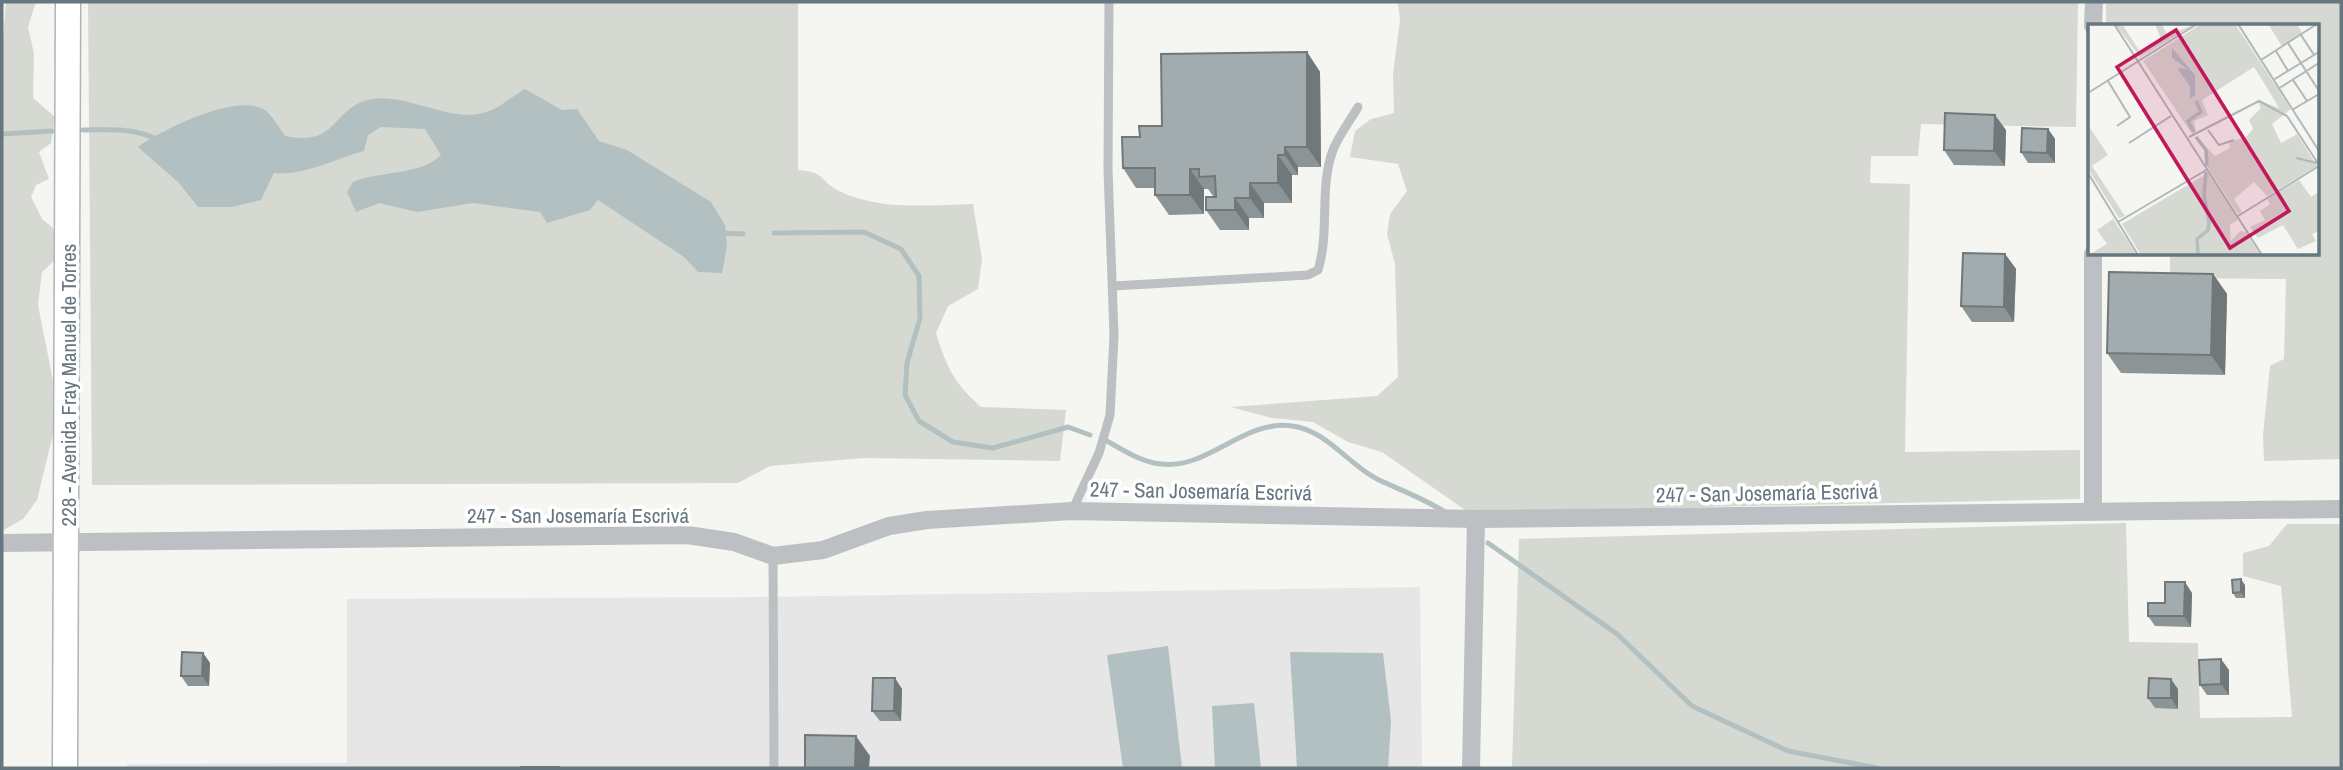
<svg xmlns="http://www.w3.org/2000/svg" width="2343" height="770" viewBox="0 0 2343 770" font-family="'Archivo Narrow',sans-serif">
  <rect width="100%" height="100%" fill="#f5f5f1"/>
  <path fill="#e5e6e5" d="M1420,587L1422,768H127V764L347,763V599L763,597Z"/>
  <g fill="#d5d9d1">
    <path d="M6,2H36L28,27L34,54L33,98L55,117L51,143L39,152L49,179L36,185L31,197L42,219L53,228L57,258L42,272L38,305L57,401L54,430L37,500L23,519L2,531V51Z"/>
    <path d="M88,2H798V170C826,172 818,180 839,191C879,211 930,205 973,204L982,259L978,289L948,306L936,333C947,368 954,383 981,407L1066,410L1060,461L864,458L770,466L738,483L92,485Z"/>
    <path d="M1398,2H2078L2076,127L1921,124L1918,156H1871L1870,183L1910,184L1905,452L2080,450V499L1468,512L1382,452L1348,442L1313,422L1272,418L1231,407L1377,396L1398,377L1395,264L1387,234L1390,214L1407,191L1398,164L1350,157L1355,131L1371,119L1394,113L1393,74L1400,20Z"/>
    <path d="M2106,2H2341V459L2264,461L2263,435L2270,366L2284,359L2286,279L2170,278V254H2317V26H2106Z"/>
    <path d="M2126,523L2129,642L2198,643L2200,718L2292,717L2281,586L2243,576V553L2269,546L2287,524H2341V768H1512L1519,539Z"/>
  </g>
  <g fill="#b2c0c2">
    <path d="M525,89L562,110L577,109L599,141L627,150L711,202L725,225L727,246L722,273L698,272L684,257L598,200L590,210L547,223L540,212L473,203L417,212L379,203L356,212L347,192L353,182C382,170 420,176 441,155L425,129L381,127L368,135L364,151C335,159 303,176 274,173L261,200L232,207H198L179,183L138,147C161,130 237,92 265,110C273,116 279,128 285,136C341,147 330,107 372,99C405,93 450,122 483,113C498,110 512,96 525,89Z"/>
    <path d="M1168,646L1182,768H1123L1107,655Z"/>
    <path d="M1290,652L1383,653L1391,721L1388,768H1297Z"/>
    <path d="M1254,703L1261,768H1215L1212,706Z"/>
  </g>
  <g fill="none" stroke-linecap="round" stroke-linejoin="round">
    <g stroke="#b2c0c2" stroke-width="5">
      <path d="M83,130C110,130 133,127 158,140"/>
      <path d="M2,134L52,131"/>
      <path d="M720,233L743,234"/>
      <path d="M774,233L864,232L901,249L919,276L920,318L907,363L905,395L919,421L953,442L993,448L1068,427L1090,435"/>
      <path d="M1107,441C1123,450 1141,462 1161,464C1208,470 1244,419 1292,426C1326,430 1349,465 1377,479C1400,490 1423,498 1445,512"/>
      <path d="M1488,543L1617,634L1692,706L1788,751L1877,768"/>
    </g>
    <g stroke="#aeb4b8" stroke-width="27">
      <path id="secondary" d="M65,768L68,2"/>
    </g>
    <g stroke="#bcc0c3" stroke-width="9">
      <path d="M1113,286L1308,275L1318,270C1330,232 1319,186 1333,150C1339,135 1350,121 1358,107"/>
      <path d="M1072,511L1099,453L1110,415L1114,335L1108,170L1109,2"/>
      <path d="M773,556L774,768"/>
    </g>
    <g stroke="#bcc0c3" stroke-width="18">
      <path d="M2093,26L2094,2"/>
      <path d="M2093,511V254"/>
      <path d="M2,543L687,535L734,542L773,556L823,550L889,526L927,520L1072,511L1476,519L2341,509"/>
      <path d="M1471,768L1476,519"/>
    </g>
    <use href="#secondary" stroke="#fff" stroke-width="24"/>
  </g>
  <g fill="#8b9496">
    <path d="M1307,52L1320,72L1321,167H1298V175H1292V203H1264V218H1249V230H1220L1206,210L1213,196L1208,189H1204V214L1169,215L1155,195V188H1136L1123,168L1140,137Z"/>
    <path d="M2048,129L2055,139V163H2028L2021,152Z"/>
    <path d="M2006,130L2005,166L1954,165L1944,150Z"/>
    <path d="M2005,254L2016,269L2014,322H1972L1961,306Z"/>
    <path d="M2213,274L2227,294L2225,375L2121,373L2107,353Z"/>
    <path d="M2245,585V598H2236L2233,593Z"/>
    <path d="M2192,593L2191,627L2155,626L2148,616L2165,603Z"/>
    <path d="M203,653L210,663L209,686H188L181,676Z"/>
    <path d="M2229,670V695H2207L2200,685Z"/>
    <path d="M902,689L901,721H880L872,711Z"/>
    <path d="M2178,689V709L2155,708L2148,698Z"/>
  </g>
  <g fill="#71787a">
    <path d="M1307,52L1320,72L1321,167L1307,147Z"/>
    <path d="M1995,115L2006,130L2005,166L1994,151Z"/>
    <path d="M2048,129L2055,139V163L2047,153Z"/>
    <path d="M1285,147L1298,167V175L1285,155Z"/>
    <path d="M1278,155L1292,175V203L1278,183Z"/>
    <path d="M1190,169L1204,189V214L1190,195Z"/>
    <path d="M1250,183L1264,203V218L1250,198Z"/>
    <path d="M1235,198L1249,218V230L1235,210Z"/>
    <path d="M2005,254L2016,269L2014,322L2004,307Z"/>
    <path d="M2213,274L2227,294L2225,375L2211,355Z"/>
    <path d="M2241,579L2245,585V598L2241,592Z"/>
    <path d="M2185,582L2192,593L2191,627L2184,616Z"/>
    <path d="M203,653L210,663L209,686L202,676Z"/>
    <path d="M2221,659L2229,670V695L2221,684Z"/>
    <path d="M895,678L902,689L901,721L894,711Z"/>
    <path d="M2171,679L2178,689V709L2171,698Z"/>
    <path d="M856,736L870,756L869,768H855Z"/>
  </g>
  <g fill="#a2acaf" stroke="#71787a" stroke-width="2">
    <path d="M1307,52V147H1285V155H1278V183H1250V198H1235V210H1206V197H1216L1215,176L1199,177V169H1190V195H1155V168H1123L1122,137H1140L1139,126H1162L1161,54Z"/>
    <path d="M1945,113L1995,115L1994,151L1944,150Z"/>
    <path d="M2022,128L2048,129L2047,153L2021,152Z"/>
    <path d="M1963,253L2005,254L2004,307L1961,306Z"/>
    <path d="M2109,272L2213,274L2211,355L2107,353Z"/>
    <path d="M2241,579V592L2233,593L2232,580Z"/>
    <path d="M2165,582H2185L2184,616H2148V603H2165Z"/>
    <path d="M182,652L203,653L202,676H181Z"/>
    <path d="M2221,659V684L2200,685L2199,660Z"/>
    <path d="M873,678H895L894,711H872Z"/>
    <path d="M2149,678L2171,679V698H2148Z"/>
    <path d="M805,735L856,736L855,768H805Z"/>
    <rect x="521" y="767" width="38" height="1"/>
  </g>
  <g text-anchor="middle" dominant-baseline="central" stroke-width="7" stroke-linejoin="round" paint-order="stroke">
    <g font-size="21" fill="#667780" stroke="#fff">
      <text transform="translate(68 385) rotate(-90)">228 - Avenida Fray Manuel de Torres</text>
      <text transform="translate(1201 491) rotate(1)">247 - San Josemaría Escrivá</text>
      <text transform="translate(1767 493) rotate(-1)">247 - San Josemaría Escrivá</text>
      <text x="578" y="515">247 - San Josemaría Escrivá</text>
    </g>
  </g>
  <g transform="translate(2088 24)">
    <rect width="231" height="231" fill="#f5f5f1"/>
    <path d="M27,0H34L52,28L73,15L67,0H73L80,11L108,0L52,33ZM113,0H147L203,85L184,100L193,119L209,110L229,142L179,172L166,158L146,175L154,188L150,190L120,144L116,121L127,132L142,124L141,118L158,113L165,105L161,96L173,84L169,76L191,84L181,67L166,43L114,76L120,91L106,97L108,108L104,110L55,37ZM180,0H209L214,9L194,22ZM0,101L20,131L4,142L37,192L31,194L0,145ZM120,149L151,195L142,201L143,217L152,207L158,208L173,231H53L34,200ZM211,156L223,173L231,168V207L224,210L228,217L210,225L195,201L170,214L162,203L177,196L172,187L182,180L179,175ZM25,195L49,231H0L19,220L9,206Z" fill="#d5d9d1"/>
    <path d="M84,24L107,51V71L102,75V62L89,44L99,45L84,34Z" fill="#b2c0c2"/>
    <path fill="none" stroke="#b2c0c2" stroke-width="3.5" d="M106,108L100,97L113,88L108,77M108,113L118,126L119,142M110,231L109,215L120,206L121,198L116,171L118,148"/>
    <path fill="none" stroke="#afb8ba" stroke-width="2" d="M26,0L174,231M150,0L231,127M213,11L226,31M200,19L231,67M188,27L200,47M173,36L229,0M185,56L231,28M205,56L219,77M20,57L42,93L29,102M190,65L231,39M0,69L109,0M204,86L231,70M120,106L131,121L146,116M101,113L171,77L199,92L231,141M41,119L83,92M208,134L229,139M0,149L50,231M150,192L231,142M30,198L120,145"/>
    <path fill="#c2185b" fill-opacity="0.15" stroke="#c2185b" stroke-width="3.5" d="M88,6L201,187L142,224L29,43Z"/>
    <rect width="231" height="231" fill="none" stroke="#667780" stroke-width="3.5"/>
  </g>
  <rect width="2343" height="770" fill="none" stroke="#667780" stroke-width="7"/>
</svg>
